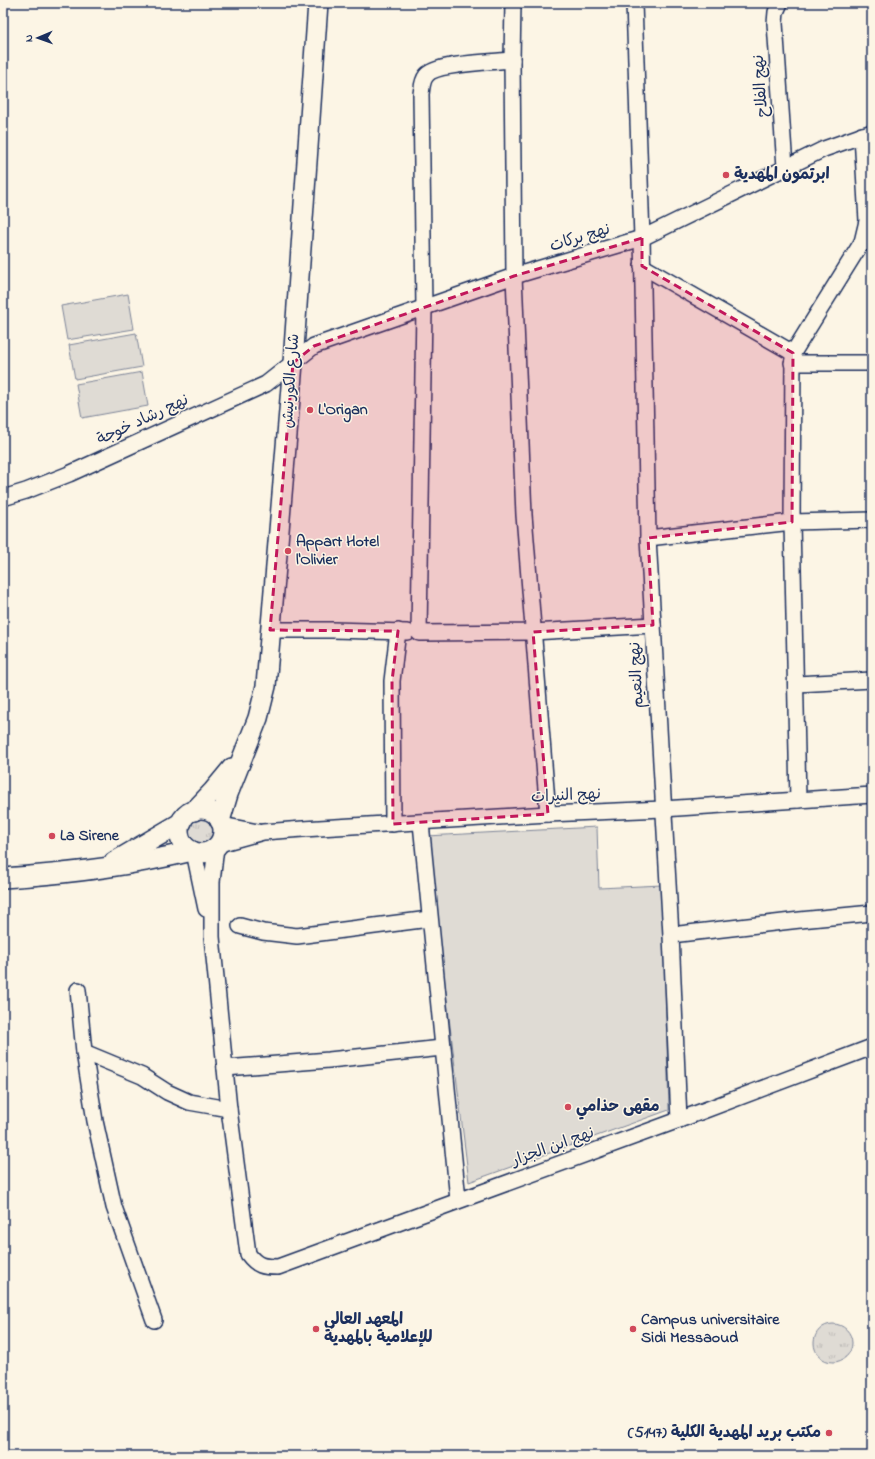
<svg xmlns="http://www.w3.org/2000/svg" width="875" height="1459" viewBox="0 0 875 1459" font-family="'Indie Flower','Playpen Sans Arabic',sans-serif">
  <defs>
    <pattern id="grass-tufts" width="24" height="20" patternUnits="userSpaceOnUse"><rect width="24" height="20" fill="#dfdbd4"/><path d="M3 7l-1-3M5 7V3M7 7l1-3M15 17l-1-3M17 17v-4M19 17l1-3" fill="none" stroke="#bfbcb8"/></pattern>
  </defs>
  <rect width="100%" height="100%" fill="#fcf5e5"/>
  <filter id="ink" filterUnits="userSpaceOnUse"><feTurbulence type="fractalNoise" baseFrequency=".025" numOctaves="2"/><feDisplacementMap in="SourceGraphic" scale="8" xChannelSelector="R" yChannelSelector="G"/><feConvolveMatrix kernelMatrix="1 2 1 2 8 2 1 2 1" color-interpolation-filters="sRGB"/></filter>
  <g filter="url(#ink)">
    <g fill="url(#grass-tufts)" stroke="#7d8599">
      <circle cx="201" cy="832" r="14"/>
      <circle cx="833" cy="1343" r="19"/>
    </g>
    <g fill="#dfdbd4" stroke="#7d8599">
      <path d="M128,294L134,329L67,340L61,306Z"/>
      <path d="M136,333L142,367L75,379L69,345Z"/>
      <path d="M142,372L148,406L82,418L76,384Z"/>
      <path d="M597,827L599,888L662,885L669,1110L469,1182L427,836Z"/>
    </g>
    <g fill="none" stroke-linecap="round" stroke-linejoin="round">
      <g stroke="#1b2f5e" stroke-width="18">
        <g id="minor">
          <path d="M513,3L512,60L514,276L524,515L548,814"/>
          <path d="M634,3L642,238L648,538L671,935L679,1120"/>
          <path d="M780,3L776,12L775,23L785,167"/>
          <path d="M512,60C495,62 434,63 426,76C422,81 422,88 421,94L424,308L419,633L533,632L653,625"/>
          <path d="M862,242L867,221L862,135"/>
          <path d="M642,266L793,353"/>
          <path d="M792,363H872"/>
          <path d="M3,498L26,491L69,474L266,384L314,346L514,276L642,238L824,149L872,132"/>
          <path d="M648,538L792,522L872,520"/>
          <path d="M270,630H332L407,632"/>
          <path d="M797,684L872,680"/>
          <path d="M798,800L792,522L793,353L862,242L872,243"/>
          <path d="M421,823L458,1200"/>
          <path d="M393,824L392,681L398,631"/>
          <path d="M222,825L258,832"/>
          <path d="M219,844L263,832L303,829L548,814L663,809L872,795"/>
          <path d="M216,847L212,882V937L229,1109L248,1254C257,1266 263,1267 278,1267L679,1120L872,1047"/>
          <path d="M194,852L206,909"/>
          <path d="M240,926L263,932L297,936L429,919"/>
          <path d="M671,935L800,920L872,913"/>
          <path d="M78,990L84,1052L95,1121L114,1207L154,1320"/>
          <path d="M84,1052L142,1076L167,1092L189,1102L229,1109"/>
          <path d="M225,1068L329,1060L442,1048"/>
        </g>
      </g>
      <g stroke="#1b2f5e" stroke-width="22">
        <g id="major">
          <circle cx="201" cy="831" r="22"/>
          <path d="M194,811L213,791L232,768"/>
          <path d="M220,821L228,794L258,718L266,686L293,363L318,3"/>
          <path d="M114,862L182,822"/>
          <path d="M3,878C66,874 131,866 192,851"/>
        </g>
      </g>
      <use href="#minor" stroke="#fcf5e5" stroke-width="15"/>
      <use href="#major" stroke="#fcf5e5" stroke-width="19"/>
    </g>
  </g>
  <path fill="#c2185b" fill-opacity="0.2" stroke="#c2185b" stroke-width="3" stroke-dasharray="8 5" stroke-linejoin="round" d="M642,238V266L793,353L792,522L648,538L653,625L533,632L548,814L393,824L392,681L398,631L270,630L293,363L314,346L514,276Z"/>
  <g fill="#d1495b" stroke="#fcf5e5" stroke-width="1.5">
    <circle cx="726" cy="175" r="4"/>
    <circle cx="310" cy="410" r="4"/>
    <circle cx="288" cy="551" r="4"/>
    <circle cx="52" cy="836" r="4"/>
    <circle cx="568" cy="1107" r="4"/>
    <circle cx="316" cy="1329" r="4"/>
    <circle cx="633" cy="1329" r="4"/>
    <circle cx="829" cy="1433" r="4"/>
  </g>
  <g text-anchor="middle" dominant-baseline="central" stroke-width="3" stroke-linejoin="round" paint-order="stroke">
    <g font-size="16" fill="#1b2f5e" stroke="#fcf5e5">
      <text transform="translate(761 86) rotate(-94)">نهج الفلاح</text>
      <text transform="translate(580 238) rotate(-17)">نهج بركات</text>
      <text transform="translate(291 381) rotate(-86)">شارع الكورنيش</text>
      <text transform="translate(143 420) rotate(-25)">نهج رشاد خوجة</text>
      <text transform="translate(637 675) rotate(-93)">نهج النعيم</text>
      <text transform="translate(566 796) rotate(-3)">نهج النيرات</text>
      <text transform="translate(553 1147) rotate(-20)">نهج ابن الجزار</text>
    </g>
    <g font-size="16" font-weight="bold" fill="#1b2f5e" stroke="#fcf5e5" text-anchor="start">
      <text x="734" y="175">ابرتمون المهدية</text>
      <text x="318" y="410">L'Origan</text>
      <text x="296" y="542">Appart Hotel<tspan x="296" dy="18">l'Olivier</tspan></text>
      <text x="60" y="836">La Sirene</text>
      <text x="576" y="1107">مقهى حذامي</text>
      <text x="324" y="1320">المعهد العالي<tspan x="324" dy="18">للإعلامية بالمهدية</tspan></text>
      <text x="641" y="1320">Campus universitaire<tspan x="641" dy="18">Sidi Messaoud</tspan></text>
      <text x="821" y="1433" text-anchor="end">مكتب بريد المهدية الكلية (5147)</text>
    </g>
  </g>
  <rect width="875" height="1459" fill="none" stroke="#fcf5e5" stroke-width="16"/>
  <rect x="8" y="8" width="859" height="1443" fill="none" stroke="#1b2f5e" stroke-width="1.5" filter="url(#ink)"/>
  <g transform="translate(38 38) rotate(268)" stroke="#fcf5e5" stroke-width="3" paint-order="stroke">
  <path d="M0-3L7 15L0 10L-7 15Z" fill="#1b2f5e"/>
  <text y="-6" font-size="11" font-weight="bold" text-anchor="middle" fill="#1b2f5e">N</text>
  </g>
</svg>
